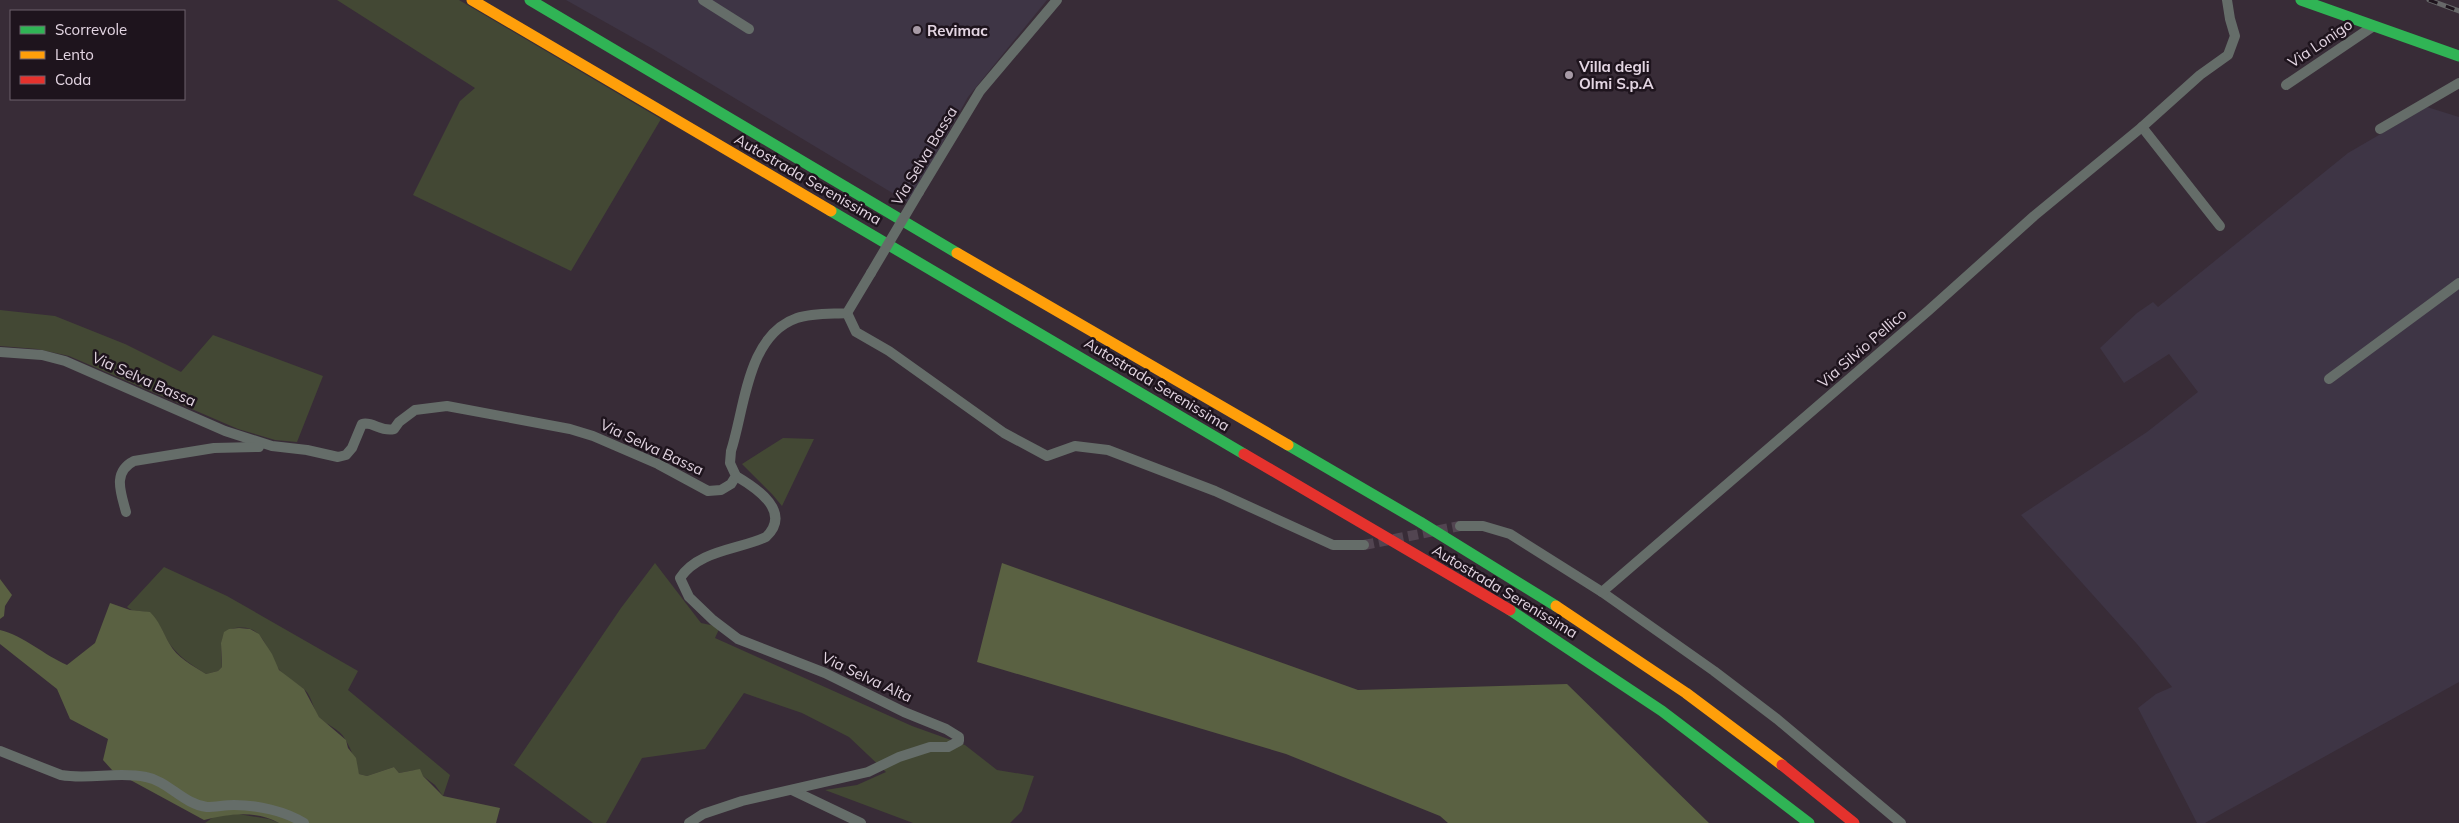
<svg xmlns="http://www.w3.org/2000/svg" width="2459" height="823" viewBox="0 0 2459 823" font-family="Mulish,sans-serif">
  <rect width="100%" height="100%" fill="#382c37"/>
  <g fill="#3e3545">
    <path d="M566,0H1047L968,97L909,203L653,49Z"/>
    <path d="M2427,107L2459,117V682L2205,823H2197L2138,708L2156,694L2172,687L2137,644L2021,515L2147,432L2198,392L2169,354L2124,383L2100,348L2137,313L2153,302L2158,307L2348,153Z"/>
  </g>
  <g fill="#434834">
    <path d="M337,0H459L661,119L571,271L413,195L460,101L475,88Z"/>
    <path d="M0,310L55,316L125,344L181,372L213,335L323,376L297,442L275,440L238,429L69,356L37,349L0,346Z"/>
    <path d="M783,438L814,439L782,506L772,494L742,464Z"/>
    <path d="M655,563L701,623L720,627L715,638L912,726L965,745L997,770L1034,776L1022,811L1010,823H913L825,790L857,785L886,772L849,737L802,713L744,693L705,749L642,758L606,823H593L508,761L514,765L621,608Z"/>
    <path d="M164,567L227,596L358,671L348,690L450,775L443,796L435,785L415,770L399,773L394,767L367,776L359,774C355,762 353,752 345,739C340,729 326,725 319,717C313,709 312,697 305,690C297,683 284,677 278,668C265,649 264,621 231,629C218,632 221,656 222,667L218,671L206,674C193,666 182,659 172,647C163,636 160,619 146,612C140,610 133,613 127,607Z"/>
    <path d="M238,814L269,819L279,823H205L215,816Z"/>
  </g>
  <g fill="#5a6142">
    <path d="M1002,563L1358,690L1567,684L1709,823H1448L1440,816L1286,754L977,662Z"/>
    <path d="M0,579L12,595L5,606L4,616L0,619Z"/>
    <path d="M110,603L130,610L150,612C159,621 163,632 169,643C177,658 192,665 206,674L218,671L222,667L221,643L224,632L229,629L239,628L250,629L259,634L272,654L279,670L304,689L319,717L346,740L348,748L356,758L359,774L367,776L394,767L399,773L420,769L423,776L443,796L500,808L496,823H279C256,810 228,814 204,820L112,770L103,760L108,739L70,719L57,689L0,644V630C24,636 44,655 67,665L95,643Z"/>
  </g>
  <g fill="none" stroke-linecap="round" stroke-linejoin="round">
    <path stroke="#524551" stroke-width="10" stroke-dasharray="10 5" stroke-linecap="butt" d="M1364,545L1460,526"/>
    <g stroke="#656d69" stroke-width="10">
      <path d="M703,0L749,29"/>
      <path d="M2286,85L2372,27"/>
      <path d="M2142,127L2220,226"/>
      <path d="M2380,129L2459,83"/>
      <path d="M919,192L980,91L1057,0"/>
      <path d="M847,313L856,332L889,351L1004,433L1047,456L1075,446L1108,450L1215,491L1333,545H1364"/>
      <path d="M0,352L42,355L65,361L225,431L272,446L307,450L338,457L346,455L352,448L362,424C373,421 380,432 394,429L399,422L415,410L447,406L570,429L593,436L658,464L708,491L721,490L731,484L736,476L730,463L731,451C745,408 747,335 797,318C812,313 831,314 847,313L871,273"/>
      <path d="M2329,379L2459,283"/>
      <path d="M126,512C121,493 112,472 134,461L214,448L259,447"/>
      <path d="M1460,526H1483L1510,534L1602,592L1714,671L1777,719L1901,823"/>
      <path d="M1602,592L1928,311L2034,216L2142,127L2200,75L2228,55L2235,36L2230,19L2227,0"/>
      <path d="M0,751L61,775C89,780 118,771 146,777C168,781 183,804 207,807C216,807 225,805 234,805C257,805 285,811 304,823"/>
      <path d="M792,790L861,823"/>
      <path d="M689,823L703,814L742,801L868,772L899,757L930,747H948L959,741V737L946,729L904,712L825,673L738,639L713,620L689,597L680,578C699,550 738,550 766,537C792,512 758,489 736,476"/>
    </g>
    <g stroke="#30b455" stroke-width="11">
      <path d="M530,0L957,253"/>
      <path d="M2301,0L2459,56"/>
      <path d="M831,211L1244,454"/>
      <path d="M1288,445L1420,522L1556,606"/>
      <path d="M1510,610L1662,711L1809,823"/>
    </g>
    <g stroke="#ff9f0a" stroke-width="11">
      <path d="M472,0L831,211"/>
      <path d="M957,253L1288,445"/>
      <path d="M1556,606L1686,693L1782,765"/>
    </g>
    <g stroke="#e5322d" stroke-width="11">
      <path d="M1244,454L1510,610"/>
      <path d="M1782,765L1854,823"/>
    </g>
    <g stroke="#676869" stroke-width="5">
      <path id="rail" d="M2429,0L2459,11"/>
    </g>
    <use href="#rail" stroke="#1e141d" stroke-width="3" stroke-dasharray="9" stroke-linecap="butt"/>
    <path stroke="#656d69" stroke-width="10" d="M871,273L919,192"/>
  </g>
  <g fill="#a79aa6" stroke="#1e141d" stroke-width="2">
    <circle cx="917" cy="30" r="5"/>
    <circle cx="1569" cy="75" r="5"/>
  </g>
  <g text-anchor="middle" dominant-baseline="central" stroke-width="5" stroke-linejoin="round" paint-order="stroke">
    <g font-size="15" font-weight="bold" fill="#e3d5e2" stroke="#1e141d" text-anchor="start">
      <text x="927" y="30">Revimac</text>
      <text x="1579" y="66">Villa degli<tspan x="1579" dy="17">Olmi S.p.A</tspan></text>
    </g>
    <g font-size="15" fill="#e3d5e2" stroke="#1e141d">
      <text transform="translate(2320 43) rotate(-34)">Via Lonigo</text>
      <text transform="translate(924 156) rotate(-59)">Via Selva Bassa</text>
      <text transform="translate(808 179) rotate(30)">Autostrada Serenissima</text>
      <text transform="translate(1862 348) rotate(-41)">Via Silvio Pellico</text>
      <text transform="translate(144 379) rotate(24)">Via Selva Bassa</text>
      <text transform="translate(1157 384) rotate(31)">Autostrada Serenissima</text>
      <text transform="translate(652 447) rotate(25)">Via Selva Bassa</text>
      <text transform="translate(1505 591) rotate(31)">Autostrada Serenissima</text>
      <text transform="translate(867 677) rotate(25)">Via Selva Alta</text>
    </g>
  </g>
  <rect x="10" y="10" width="175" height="90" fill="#1e141d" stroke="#6d616c"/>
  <rect x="20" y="26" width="25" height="8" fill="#30b455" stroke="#6d616c"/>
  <text x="55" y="35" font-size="15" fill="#e3d5e2">Scorrevole</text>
  <rect x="20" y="51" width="25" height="8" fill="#ff9f0a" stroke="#6d616c"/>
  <text x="55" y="60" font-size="15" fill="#e3d5e2">Lento</text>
  <rect x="20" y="76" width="25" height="8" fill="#e5322d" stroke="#6d616c"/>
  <text x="55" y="85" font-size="15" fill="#e3d5e2">Coda</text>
</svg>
